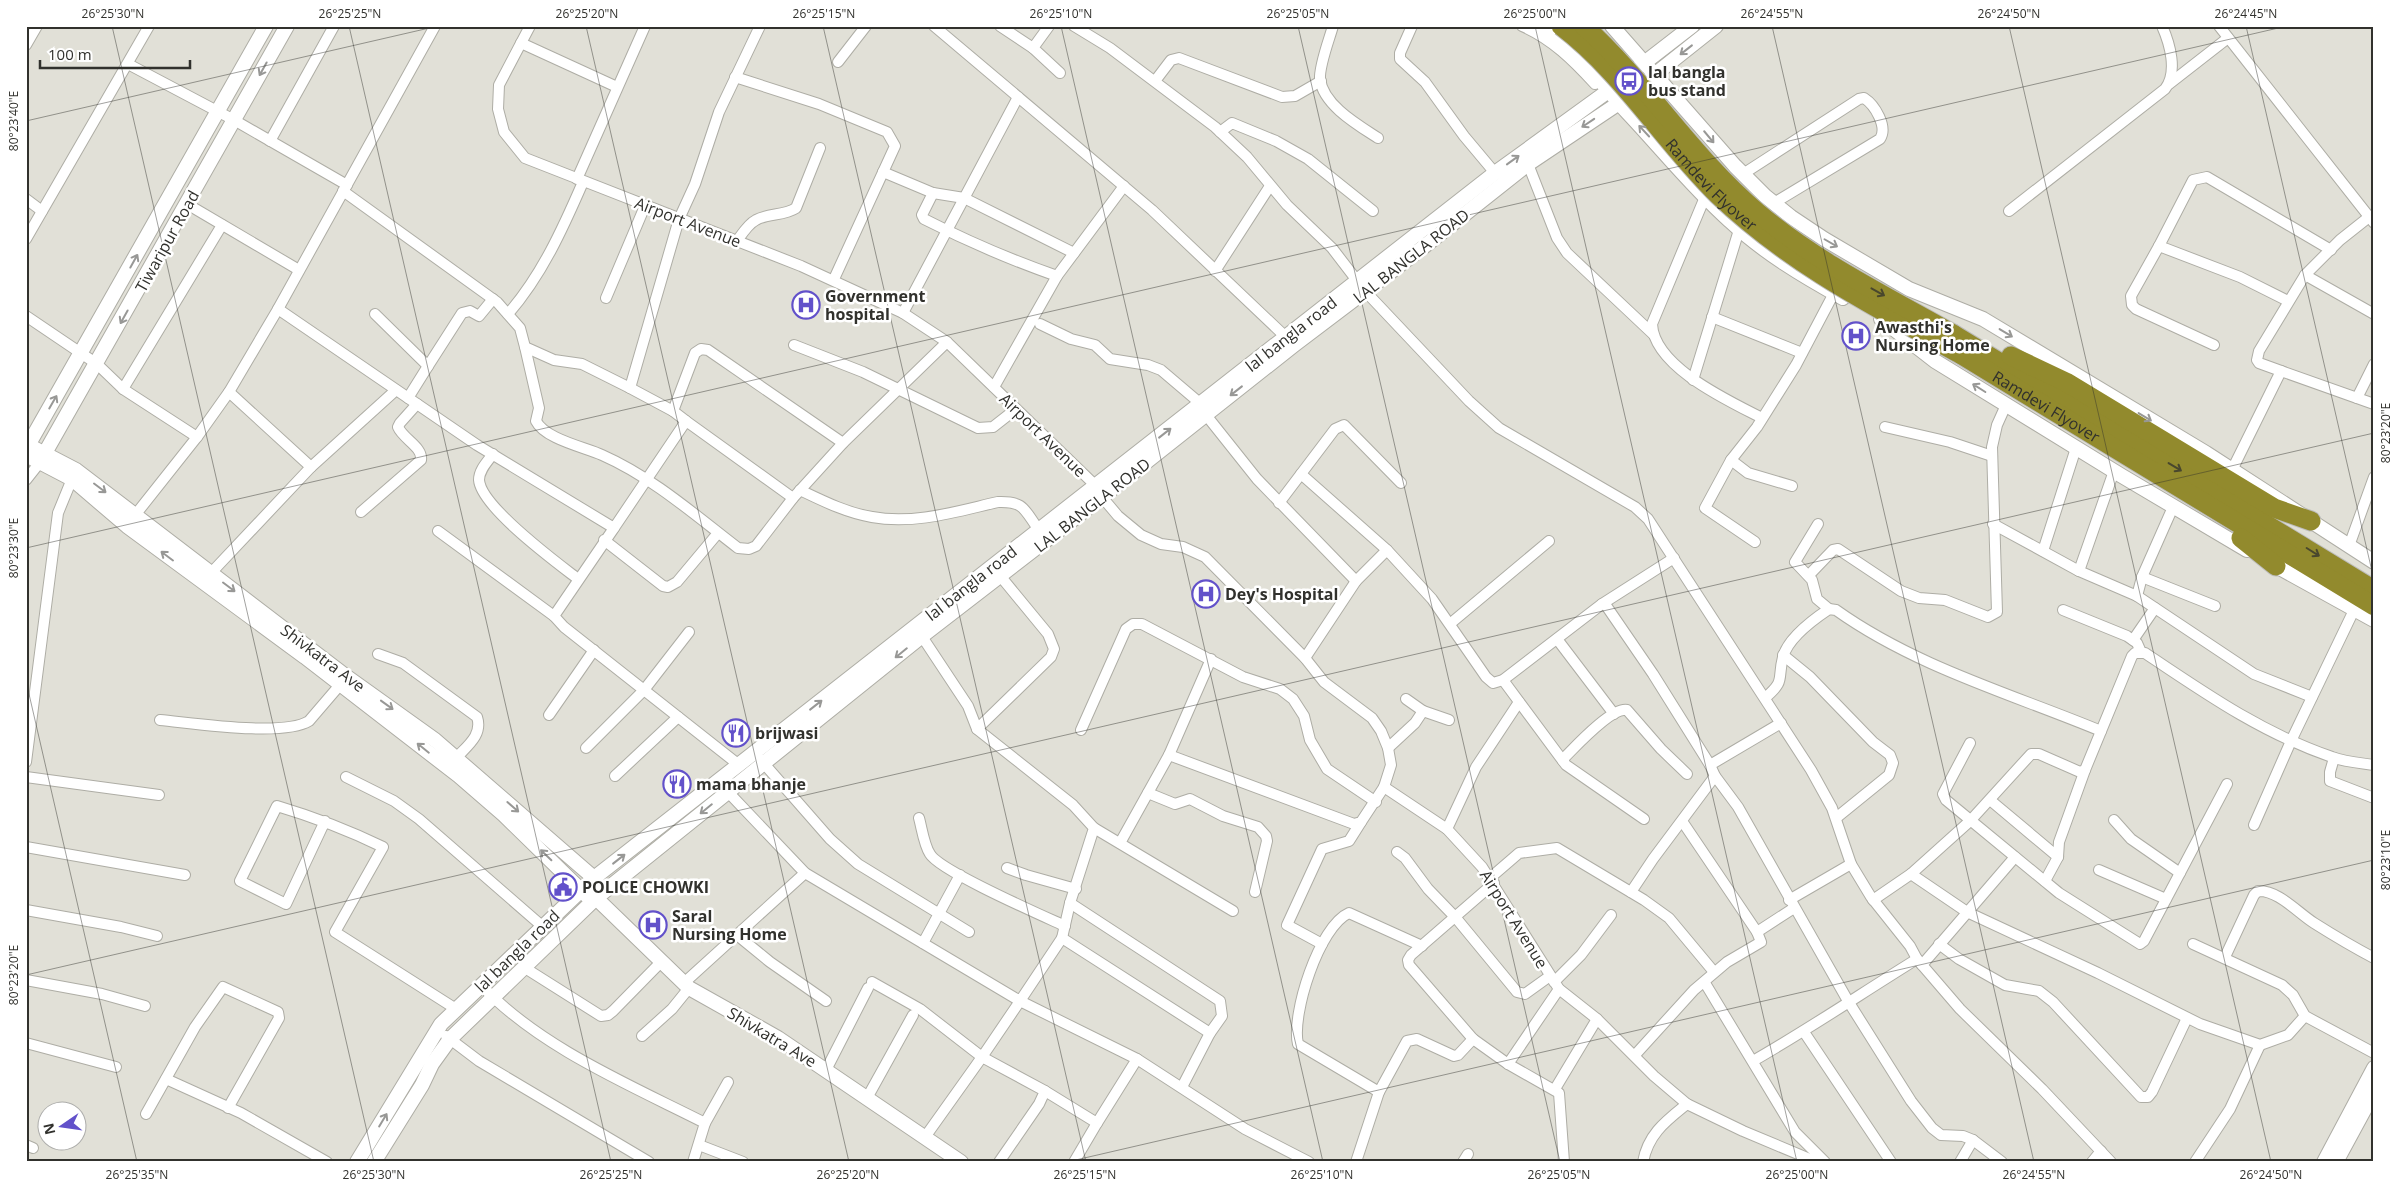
<svg xmlns="http://www.w3.org/2000/svg" width="2400" height="1188" viewBox="0 0 2400 1188" font-family="'Open Sans',sans-serif">
  <rect width="100%" height="100%" fill="#e1e0d7"/>
  <g fill="none" stroke-linecap="round" stroke-linejoin="round">
    <g stroke="#aeada5" stroke-width="12">
      <g id="street">
        <path d="M530,26L499,85L498,109L504,132L525,158L801,266L903,313L947,342L1096,486L1102,497L1118,516L1141,535L1161,544L1183,547L1205,557L1305,658L1324,682L1372,718L1381,731L1388,748L1391,765L1384,787L1447,829L1482,867L1559,989L1597,1019L1654,1076L1687,1104L1743,1131L1817,1162"/>
        <path d="M934,26L1152,210L1290,341"/>
        <path d="M1000,26L1033,48"/>
        <path d="M1049,26L1033,48L1060,73"/>
        <path d="M1074,26L1110,48L1215,127L1247,157L1287,205L1332,248L1365,291L1469,401L1499,428L1635,507L1648,519L1811,770L1832,808L1851,864L1871,897L1910,946L1917,959L1960,1009L2042,1089L2111,1162"/>
        <path d="M1333,26C1329,40 1319,66 1320,79C1323,105 1358,125 1378,138"/>
        <path d="M1412,26L1400,53V59L1425,82L1464,136L1495,173"/>
        <path d="M1522,26C1552,39 1573,60 1595,84"/>
        <path d="M2219,26L2374,223"/>
        <path d="M521,43L617,87"/>
        <path d="M26,45L37,26"/>
        <path d="M838,62L866,26"/>
        <path d="M128,64L234,120L347,185"/>
        <path d="M735,77L819,104L887,132L895,146L834,279"/>
        <path d="M1155,81L1171,60L1179,58L1282,97L1295,96L1321,81"/>
        <path d="M2169,84L2228,38"/>
        <path d="M1220,132L1232,123L1276,141L1308,159L1373,211"/>
        <path d="M270,141L334,26"/>
        <path d="M1528,164L1557,238L1567,253L1653,334"/>
        <path d="M883,172L933,193L964,198L1074,253"/>
        <path d="M1743,174L1859,99L1864,98C1875,105 1888,127 1880,139L1774,203"/>
        <path d="M577,179L645,26"/>
        <path d="M343,191L497,302L520,328L525,347L554,360L582,364L630,388"/>
        <path d="M933,193L922,215L924,219C967,241 1011,260 1057,276"/>
        <path d="M1705,197L1652,324C1654,367 1729,401 1762,418"/>
        <path d="M26,199L42,211"/>
        <path d="M187,204L299,270"/>
        <path d="M2009,211L2165,89C2178,72 2170,44 2162,26"/>
        <path d="M26,239L149,26"/>
        <path d="M737,241C742,234 748,224 756,220C768,213 784,216 796,208L820,148"/>
        <path d="M2159,246L2131,296L2132,305L2136,309L2214,345"/>
        <path d="M1215,271L1270,186"/>
        <path d="M2305,275L2374,314"/>
        <path d="M606,298L645,206"/>
        <path d="M2288,301L2240,277L2159,246L2193,180L2207,177L2331,250"/>
        <path d="M278,309L477,445L614,528L686,421L793,498L843,443L947,342"/>
        <path d="M903,313L1018,97"/>
        <path d="M375,314L428,366L408,398"/>
        <path d="M508,314C542,275 563,228 583,182"/>
        <path d="M26,316L97,364L123,389L197,437"/>
        <path d="M1712,317L1802,353"/>
        <path d="M1040,324L1071,339L1095,345L1110,359L1148,365L1161,370L1201,404"/>
        <path d="M794,345L863,372L978,428L993,427L1016,409"/>
        <path d="M525,347L539,408L536,421C545,439 584,447 602,455C652,477 695,515 738,548L749,549L756,546L793,498"/>
        <path d="M428,366L462,313L470,311L479,316L493,299"/>
        <path d="M2281,371L2374,404"/>
        <path d="M1693,380L1739,230"/>
        <path d="M994,387L1057,276L1124,186"/>
        <path d="M123,389L222,225"/>
        <path d="M2357,398L2374,364"/>
        <path d="M673,411L630,388L679,219L695,184L719,112L760,26"/>
        <path d="M1206,415L1257,479L1356,581L1387,550"/>
        <path d="M686,421L673,411L695,353L701,349L708,350L843,443"/>
        <path d="M1885,427L1950,442L1992,456"/>
        <path d="M493,454C487,462 479,470 479,480C481,507 556,562 578,579"/>
        <path d="M1731,460L1748,473L1792,486"/>
        <path d="M311,467L396,390"/>
        <path d="M2232,470L2281,371L2259,363L2257,360L2259,351L2305,275L2340,240L2369,217"/>
        <path d="M2114,471L2079,571L2137,596L2142,577L2173,507"/>
        <path d="M1301,474L1387,550L1432,599L1486,677L1493,683L1503,680L1602,604H1605L1653,674L1710,765"/>
        <path d="M26,480L41,461"/>
        <path d="M800,490C823,501 847,513 872,517C914,525 958,511 998,502C1025,501 1024,510 1039,530"/>
        <path d="M1279,503L1335,429L1344,425L1401,483"/>
        <path d="M361,512L421,460C423,447 403,439 398,427L400,423L417,404"/>
        <path d="M132,519L197,437L229,392L278,309L435,26"/>
        <path d="M1818,524L1795,562L1812,580L1817,599L1829,609"/>
        <path d="M1993,524L2079,571"/>
        <path d="M614,528L554,616L564,627L739,765"/>
        <path d="M438,531L554,616"/>
        <path d="M604,540L663,586L668,587L677,582L718,533"/>
        <path d="M1755,542L1705,508L1731,460L1757,427L1796,365L1834,293"/>
        <path d="M2349,546L2374,477"/>
        <path d="M2043,551L2076,448"/>
        <path d="M211,573L311,467L229,392"/>
        <path d="M1809,575L1833,550L1838,549L1901,591L1919,598L1945,600L1988,617L1997,612L1992,447L1997,425L2006,405"/>
        <path d="M2142,577L2215,606"/>
        <path d="M2137,596L2254,674L2312,697"/>
        <path d="M1602,604L1674,558"/>
        <path d="M2063,610L2127,636L2137,643L2141,652"/>
        <path d="M1451,623L1549,541"/>
        <path d="M1557,639L1614,714"/>
        <path d="M2133,640L2155,608"/>
        <path d="M378,654L403,663L477,717C483,735 467,746 456,758"/>
        <path d="M1783,655L1810,677L1873,742L1890,755L1893,763L1889,775L1836,818"/>
        <path d="M1305,658L1356,581"/>
        <path d="M1503,680L1563,761"/>
        <path d="M1765,698C1786,680 1777,680 1783,657C1788,638 1814,619 1829,609L1836,610C1916,667 2012,694 2101,731"/>
        <path d="M1423,711L1449,720"/>
        <path d="M549,715L594,650"/>
        <path d="M160,720C193,723 283,737 309,721L345,679"/>
        <path d="M1781,723L1710,765L1715,776L1738,807L1848,1001L1911,1101L1932,1128L1941,1135L1963,1136L1973,1140L2002,1162"/>
        <path d="M977,729L1051,657L1054,649L1048,634L997,572"/>
        <path d="M1081,730L1126,629L1133,624H1142L1243,677L1280,689L1293,699L1304,716L1310,740L1327,769L1376,802"/>
        <path d="M1970,743L1943,794L1946,800L2059,893L2140,944L2144,941L2227,784"/>
        <path d="M586,748L644,690L689,632"/>
        <path d="M1388,748L1415,723L1423,711L1406,699"/>
        <path d="M1169,755L1354,824L1361,822L1384,787"/>
        <path d="M2334,758L2330,772V781L2374,798"/>
        <path d="M760,759L830,839L858,864L969,932"/>
        <path d="M26,762L58,513L74,474"/>
        <path d="M615,776L678,717"/>
        <path d="M26,777L159,795"/>
        <path d="M346,777L394,801L419,819L542,926"/>
        <path d="M728,792L805,873L1020,1001L1062,938L1070,903L1094,828L1073,805L977,729L968,706L919,632"/>
        <path d="M1148,793L1175,804L1190,799L1223,816L1258,827L1266,836L1267,841L1255,892"/>
        <path d="M1990,800L2058,857L2045,881"/>
        <path d="M919,818C922,829 924,845 930,854C940,871 1041,915 1065,926"/>
        <path d="M1644,819L1566,765L1563,761L1565,757C1576,746 1612,707 1627,710L1661,749L1687,774"/>
        <path d="M2114,820L2131,839L2180,873"/>
        <path d="M325,821L286,904L240,881L277,806C314,817 348,830 383,847L335,932L456,1009"/>
        <path d="M2254,825L2291,741L2355,608"/>
        <path d="M1094,828L1233,911"/>
        <path d="M1447,829L1476,767L1519,702"/>
        <path d="M1120,843L1169,755L1211,659"/>
        <path d="M26,847L185,875"/>
        <path d="M1397,852L1405,858L1428,889L1456,918L1517,992L1525,994L1550,976"/>
        <path d="M2058,857L2059,842L2085,770"/>
        <path d="M1007,868L1026,875L1076,889"/>
        <path d="M2099,870L2166,899"/>
        <path d="M1911,874L1967,912L2098,973L2200,1024L2260,1045L2288,1035L2305,1016"/>
        <path d="M1490,878L1519,853L1557,848L1644,900L1669,918L1714,972"/>
        <path d="M1494,883L1411,955L1408,960L1409,965L1473,1039L1508,1064L1559,1093L1564,1162"/>
        <path d="M1631,892L1653,859L1715,776"/>
        <path d="M1789,900L1851,864"/>
        <path d="M1873,900L1911,874L1970,821L2031,754H2039L2080,772L2085,770L2132,656L2135,653H2145C2206,694 2262,733 2332,757C2345,762 2360,763 2374,765"/>
        <path d="M1070,903L1220,1001L1222,1016L1210,1033L1182,1087"/>
        <path d="M26,910L121,927L157,936"/>
        <path d="M1757,932L1794,908"/>
        <path d="M737,935L770,962L826,1001"/>
        <path d="M1062,938L1210,1033"/>
        <path d="M923,943L960,875"/>
        <path d="M1322,944L1287,925L1322,849L1349,841L1361,822"/>
        <path d="M1939,944L1959,959L2005,985L2039,991L2053,1002L2141,1097H2148L2152,1092L2187,1018"/>
        <path d="M2193,944L2282,985L2293,995L2305,1016L2374,1053"/>
        <path d="M2225,957L2254,895L2258,891C2278,890 2297,912 2314,923C2333,935 2353,947 2374,958"/>
        <path d="M1922,965L2015,857"/>
        <path d="M525,968L601,1016L608,1015L613,1011L662,961"/>
        <path d="M26,980L102,994L145,1006"/>
        <path d="M685,982L805,873"/>
        <path d="M872,982L920,1009L982,1057L1020,1001L1137,1059L1097,1123L1045,1091"/>
        <path d="M1554,982L1581,955L1611,915"/>
        <path d="M1705,983L1795,1132L1825,1162"/>
        <path d="M481,985C539,1047 630,1085 705,1123L693,1162"/>
        <path d="M1804,1032L1891,1162"/>
        <path d="M446,1036L479,1061L649,1162"/>
        <path d="M642,1036L672,1009L689,988"/>
        <path d="M26,1043L116,1067"/>
        <path d="M1635,1055L1694,990L1727,962L1761,942L1757,932L1682,821"/>
        <path d="M1137,1059L1245,1129L1309,1162"/>
        <path d="M1753,1061C1809,1029 1862,993 1917,959"/>
        <path d="M1508,1064L1559,989"/>
        <path d="M826,1070L868,988"/>
        <path d="M166,1079L241,1113L327,1162"/>
        <path d="M1555,1089L1597,1019"/>
        <path d="M1379,1092L1298,1044C1291,1015 1319,926 1349,913L1422,946"/>
        <path d="M867,1098L913,1015"/>
        <path d="M146,1114L195,1027L223,987L278,1012L279,1018L228,1108"/>
        <path d="M705,1123L728,1082"/>
        <path d="M925,1137L982,1057L1045,1091L1039,1104L999,1162"/>
        <path d="M26,1145L33,1148"/>
        <path d="M699,1145L743,1162"/>
        <path d="M1074,1162L1097,1123"/>
        <path d="M1356,1162L1379,1092L1407,1041L1417,1039L1454,1056L1458,1055L1473,1039"/>
        <path d="M1463,1162L1468,1154"/>
        <path d="M1643,1162C1648,1134 1666,1121 1687,1104"/>
        <path d="M1960,1162L1973,1140"/>
        <path d="M2092,1162L2101,1151"/>
        <path d="M2195,1162L2230,1109L2260,1045"/>
      </g>
    </g>
    <g stroke="#aeada5" stroke-width="16">
      <g id="secondary">
        <path d="M1545,26C1580,49 1600,83 1628,113C1662,149 1693,188 1730,221C1763,252 1803,276 1843,298"/>
        <path d="M1612,26L1735,166L1765,196L1791,217L1824,239L1909,289L1983,319L2206,453L2374,562"/>
        <path d="M1881,319L1935,361L2122,476L2247,550"/>
        <path d="M26,444L76,470L347,677L435,740L594,878L599,885"/>
        <path d="M26,449L266,26"/>
        <path d="M26,455L72,479L127,526L305,657L459,776L504,815L587,896"/>
        <path d="M41,460L287,26"/>
        <path d="M2269,562L2374,620"/>
        <path d="M596,898L689,988L778,1038L961,1162"/>
        <path d="M357,1162L441,1024L594,878L1495,173L1604,94L1692,26"/>
        <path d="M374,1162L422,1085L432,1064L450,1039L596,898L922,636L1102,497L1294,345L1422,248L1528,164L1619,103L1716,26"/>
        <path d="M2324,1162L2374,1068"/>
        <path d="M2336,1162L2374,1092"/>
      </g>
    </g>
    <g stroke="#bdbdbc" stroke-width="21">
      <g id="highway">
        <path d="M1953,334L2374,590"/>
        <path id="s1" d="M1960,354L2374,606"/>
        <path d="M2011,356L2066,382L2274,508L2311,521"/>
        <path d="M2241,538L2276,566"/>
      </g>
    </g>
    <use href="#street" stroke="#fff" stroke-width="10"/>
    <use href="#secondary" stroke="#fff" stroke-width="14"/>
    <use href="#highway" stroke="#928a2d" stroke-width="19"/>
    <g stroke="#bdbdbc" stroke-width="21" stroke-linecap="butt">
      <g id="highway-bridge">
        <path id="s2" d="M1561,26C1623,73 1663,141 1718,195C1789,263 1875,307 1960,354"/>
        <path d="M1584,26C1647,83 1692,157 1757,212C1816,262 1886,296 1953,334"/>
      </g>
    </g>
    <use href="#highway-bridge" stroke="#928a2d" stroke-width="19"/>
  </g>
  <defs><path id="oneway-shaft" d="M-6 0H5M1.5-3L5.5 0L1.5 3" fill="none" stroke-width="1.6" stroke-linecap="round" stroke-linejoin="round" transform="scale(1.25)"/></defs>
  <g stroke="#989896">
    <use href="#oneway-shaft" transform="translate(1686 50) rotate(142)"/>
    <use href="#oneway-shaft" transform="translate(263 69) rotate(119)"/>
    <use href="#oneway-shaft" transform="translate(1588 123) rotate(146)"/>
    <use href="#oneway-shaft" transform="translate(1644 131) rotate(-133)"/>
    <use href="#oneway-shaft" transform="translate(1709 137) rotate(50)"/>
    <use href="#oneway-shaft" transform="translate(1513 160) rotate(-36)"/>
    <use href="#oneway-shaft" transform="translate(1831 243) rotate(30)"/>
    <use href="#oneway-shaft" transform="translate(134 261) rotate(-61)"/>
    <use href="#oneway-shaft" transform="translate(124 317) rotate(119)"/>
    <use href="#oneway-shaft" transform="translate(2006 333) rotate(31)"/>
    <use href="#oneway-shaft" transform="translate(1979 388) rotate(-148)"/>
    <use href="#oneway-shaft" transform="translate(1236 391) rotate(142)"/>
    <use href="#oneway-shaft" transform="translate(53 402) rotate(-60)"/>
    <use href="#oneway-shaft" transform="translate(2145 417) rotate(31)"/>
    <use href="#oneway-shaft" transform="translate(1165 433) rotate(-38)"/>
    <use href="#oneway-shaft" transform="translate(100 488) rotate(37)"/>
    <use href="#oneway-shaft" transform="translate(167 556) rotate(-143)"/>
    <use href="#oneway-shaft" transform="translate(229 587) rotate(37)"/>
    <use href="#oneway-shaft" transform="translate(901 653) rotate(141)"/>
    <use href="#oneway-shaft" transform="translate(387 705) rotate(36)"/>
    <use href="#oneway-shaft" transform="translate(816 705) rotate(-38)"/>
    <use href="#oneway-shaft" transform="translate(423 748) rotate(-141)"/>
    <use href="#oneway-shaft" transform="translate(513 807) rotate(41)"/>
    <use href="#oneway-shaft" transform="translate(706 809) rotate(141)"/>
    <use href="#oneway-shaft" transform="translate(546 855) rotate(-136)"/>
    <use href="#oneway-shaft" transform="translate(619 859) rotate(-38)"/>
    <use href="#oneway-shaft" transform="translate(383 1120) rotate(-59)"/>
  </g>
  <g stroke="#49472d">
    <use href="#oneway-shaft" transform="translate(1878 292) rotate(29)"/>
    <use href="#oneway-shaft" transform="translate(2175 467) rotate(31)"/>
    <use href="#oneway-shaft" transform="translate(2313 552) rotate(32)"/>
  </g>
  <path fill="none" stroke="#31312d" stroke-width="1" stroke-opacity="0.45" d="M112,26L374,1162M349,26L611,1162M586,26L849,1162M823,26L1086,1162M1061,26L1323,1162M1298,26L1560,1162M1535,26L1797,1162M1772,26L2034,1162M2009,26L2271,1162M2246,26L2374,580M26,121L438,26M26,548L2287,26M26,681L137,1162M26,975L2374,433M1067,1162L2374,860"/>
  <defs>
    <g id="bus-ring" transform="scale(1.4375)"><circle r="9.5" fill="#fff" stroke="#6251ca" stroke-width="1.5"/><path d="M-5-6H5V4H4V6H2V4H-2V6H-4V4H-5ZM-3.5-4V0h7V-4ZM-3.5 1.2v1.5H-2V1.2ZM2 1.2v1.5H3.5V1.2Z" fill="#6251ca"/></g>
    <g id="hospital-ring" transform="scale(1.4375)"><circle r="9.5" fill="#fff" stroke="#6251ca" stroke-width="1.5"/><path d="M-5-5h3v3.5h4V-5h3V5h-3V1.5h-4V5h-3Z" fill="#6251ca"/></g>
    <g id="restaurant-ring" transform="scale(1.4375)"><circle r="9.5" fill="#fff" stroke="#6251ca" stroke-width="1.5"/><path d="M-5-6h1v4h1v-4h1v4h1v-4h1v5L-1.5 .5V6h-2V.5L-5-1ZM5-6V6H3V1.5H1.5Q1.5-4 5-6Z" fill="#6251ca"/></g>
    <g id="civic-ring" transform="scale(1.4375)"><circle r="9.5" fill="#fff" stroke="#6251ca" stroke-width="1.5"/><path d="M-.6-6.5H3V-4.5H.6V-3L4-1V1h2V6H-6V1h2V-1L-.6-3ZM-1.2 2.5V6h2.4V2.5Z" fill="#6251ca"/></g>
  </defs>
  <g fill-rule="evenodd">
    <use href="#bus-ring" x="1629" y="81"/>
    <use href="#hospital-ring" x="806" y="305"/>
    <use href="#hospital-ring" x="1856" y="336"/>
    <use href="#hospital-ring" x="1206" y="594"/>
    <use href="#restaurant-ring" x="736" y="733"/>
    <use href="#restaurant-ring" x="677" y="784"/>
    <use href="#civic-ring" x="563" y="887"/>
    <use href="#hospital-ring" x="653" y="925"/>
  </g>
  <g text-anchor="middle" dominant-baseline="central" stroke-width="5" stroke-linejoin="round" paint-order="stroke">
    <g font-size="16" font-weight="bold" fill="#31312d" stroke="#fff" text-anchor="start">
      <text x="1648" y="72">lal bangla<tspan x="1648" dy="18">bus stand</tspan></text>
      <text x="825" y="296">Government<tspan x="825" dy="18">hospital</tspan></text>
      <text x="1875" y="327">Awasthi's<tspan x="1875" dy="18">Nursing Home</tspan></text>
      <text x="1225" y="594">Dey's Hospital</text>
      <text x="755" y="733">brijwasi</text>
      <text x="696" y="784">mama bhanje</text>
      <text x="582" y="887">POLICE CHOWKI</text>
      <text x="672" y="916">Saral<tspan x="672" dy="18">Nursing Home</tspan></text>
    </g>
    <g font-size="16" fill="#31312d" stroke="#fff">
      <text stroke="none"><textPath href="#s2" startOffset="219">Ramdevi Flyover</textPath></text>
      <text transform="translate(688 222) rotate(21)">Airport Avenue</text>
      <text transform="translate(167 241) rotate(-61)">Tiwaripur Road</text>
      <text transform="translate(1411 256) rotate(-38)">LAL BANGLA ROAD</text>
      <text transform="translate(1291 334) rotate(-38)">lal bangla road</text>
      <text stroke="none"><textPath href="#s1" startOffset="101">Ramdevi Flyover</textPath></text>
      <text transform="translate(1043 435) rotate(44)">Airport Avenue</text>
      <text transform="translate(1092 505) rotate(-38)">LAL BANGLA ROAD</text>
      <text transform="translate(971 583) rotate(-38)">lal bangla road</text>
      <text transform="translate(323 658) rotate(37)">Shivkatra Ave</text>
      <text transform="translate(1514 919) rotate(58)">Airport Avenue</text>
      <text transform="translate(517 951) rotate(-44)">lal bangla road</text>
      <text transform="translate(772 1037) rotate(31)">Shivkatra Ave</text>
    </g>
  </g>
  <rect width="2400" height="1188" fill="none" stroke="#ffffff" stroke-width="55"/>
  <g transform="translate(62 1126) rotate(257)"><circle r="24" fill="#ffffff" stroke="#adadab"/>
  <path d="M0-4L9 19L0 12L-9 19Z" fill="#6251ca"/>
  <text y="-8" font-size="14" font-weight="bold" text-anchor="middle" fill="#31312d">N</text>
  </g>
  <path d="M40 60v8h150v-8" fill="none" stroke="#31312d" stroke-width="2.5"/>
  <text x="48" y="60" font-size="15" fill="#31312d" stroke="#ffffff" stroke-width="4" paint-order="stroke">100 m</text>
  <rect x="28" y="28" width="2344" height="1132" fill="none" stroke="#31312d" stroke-width="2"/>
  <g font-size="12" text-anchor="middle" fill="#31312d">
    <text x="113" y="18">26°25'30"N</text>
    <text x="350" y="18">26°25'25"N</text>
    <text x="587" y="18">26°25'20"N</text>
    <text x="824" y="18">26°25'15"N</text>
    <text x="1061" y="18">26°25'10"N</text>
    <text x="1298" y="18">26°25'05"N</text>
    <text x="1535" y="18">26°25'00"N</text>
    <text x="1772" y="18">26°24'55"N</text>
    <text x="2009" y="18">26°24'50"N</text>
    <text x="2246" y="18">26°24'45"N</text>
    <text transform="translate(14 121) rotate(-90)" y="4">80°23'40"E</text>
    <text transform="translate(2386 433) rotate(-90)" y="4">80°23'20"E</text>
    <text transform="translate(14 548) rotate(-90)" y="4">80°23'30"E</text>
    <text transform="translate(2386 860) rotate(-90)" y="4">80°23'10"E</text>
    <text transform="translate(14 975) rotate(-90)" y="4">80°23'20"E</text>
    <text x="137" y="1179">26°25'35"N</text>
    <text x="374" y="1179">26°25'30"N</text>
    <text x="611" y="1179">26°25'25"N</text>
    <text x="848" y="1179">26°25'20"N</text>
    <text x="1085" y="1179">26°25'15"N</text>
    <text x="1322" y="1179">26°25'10"N</text>
    <text x="1559" y="1179">26°25'05"N</text>
    <text x="1797" y="1179">26°25'00"N</text>
    <text x="2034" y="1179">26°24'55"N</text>
    <text x="2271" y="1179">26°24'50"N</text>
  </g>
</svg>
